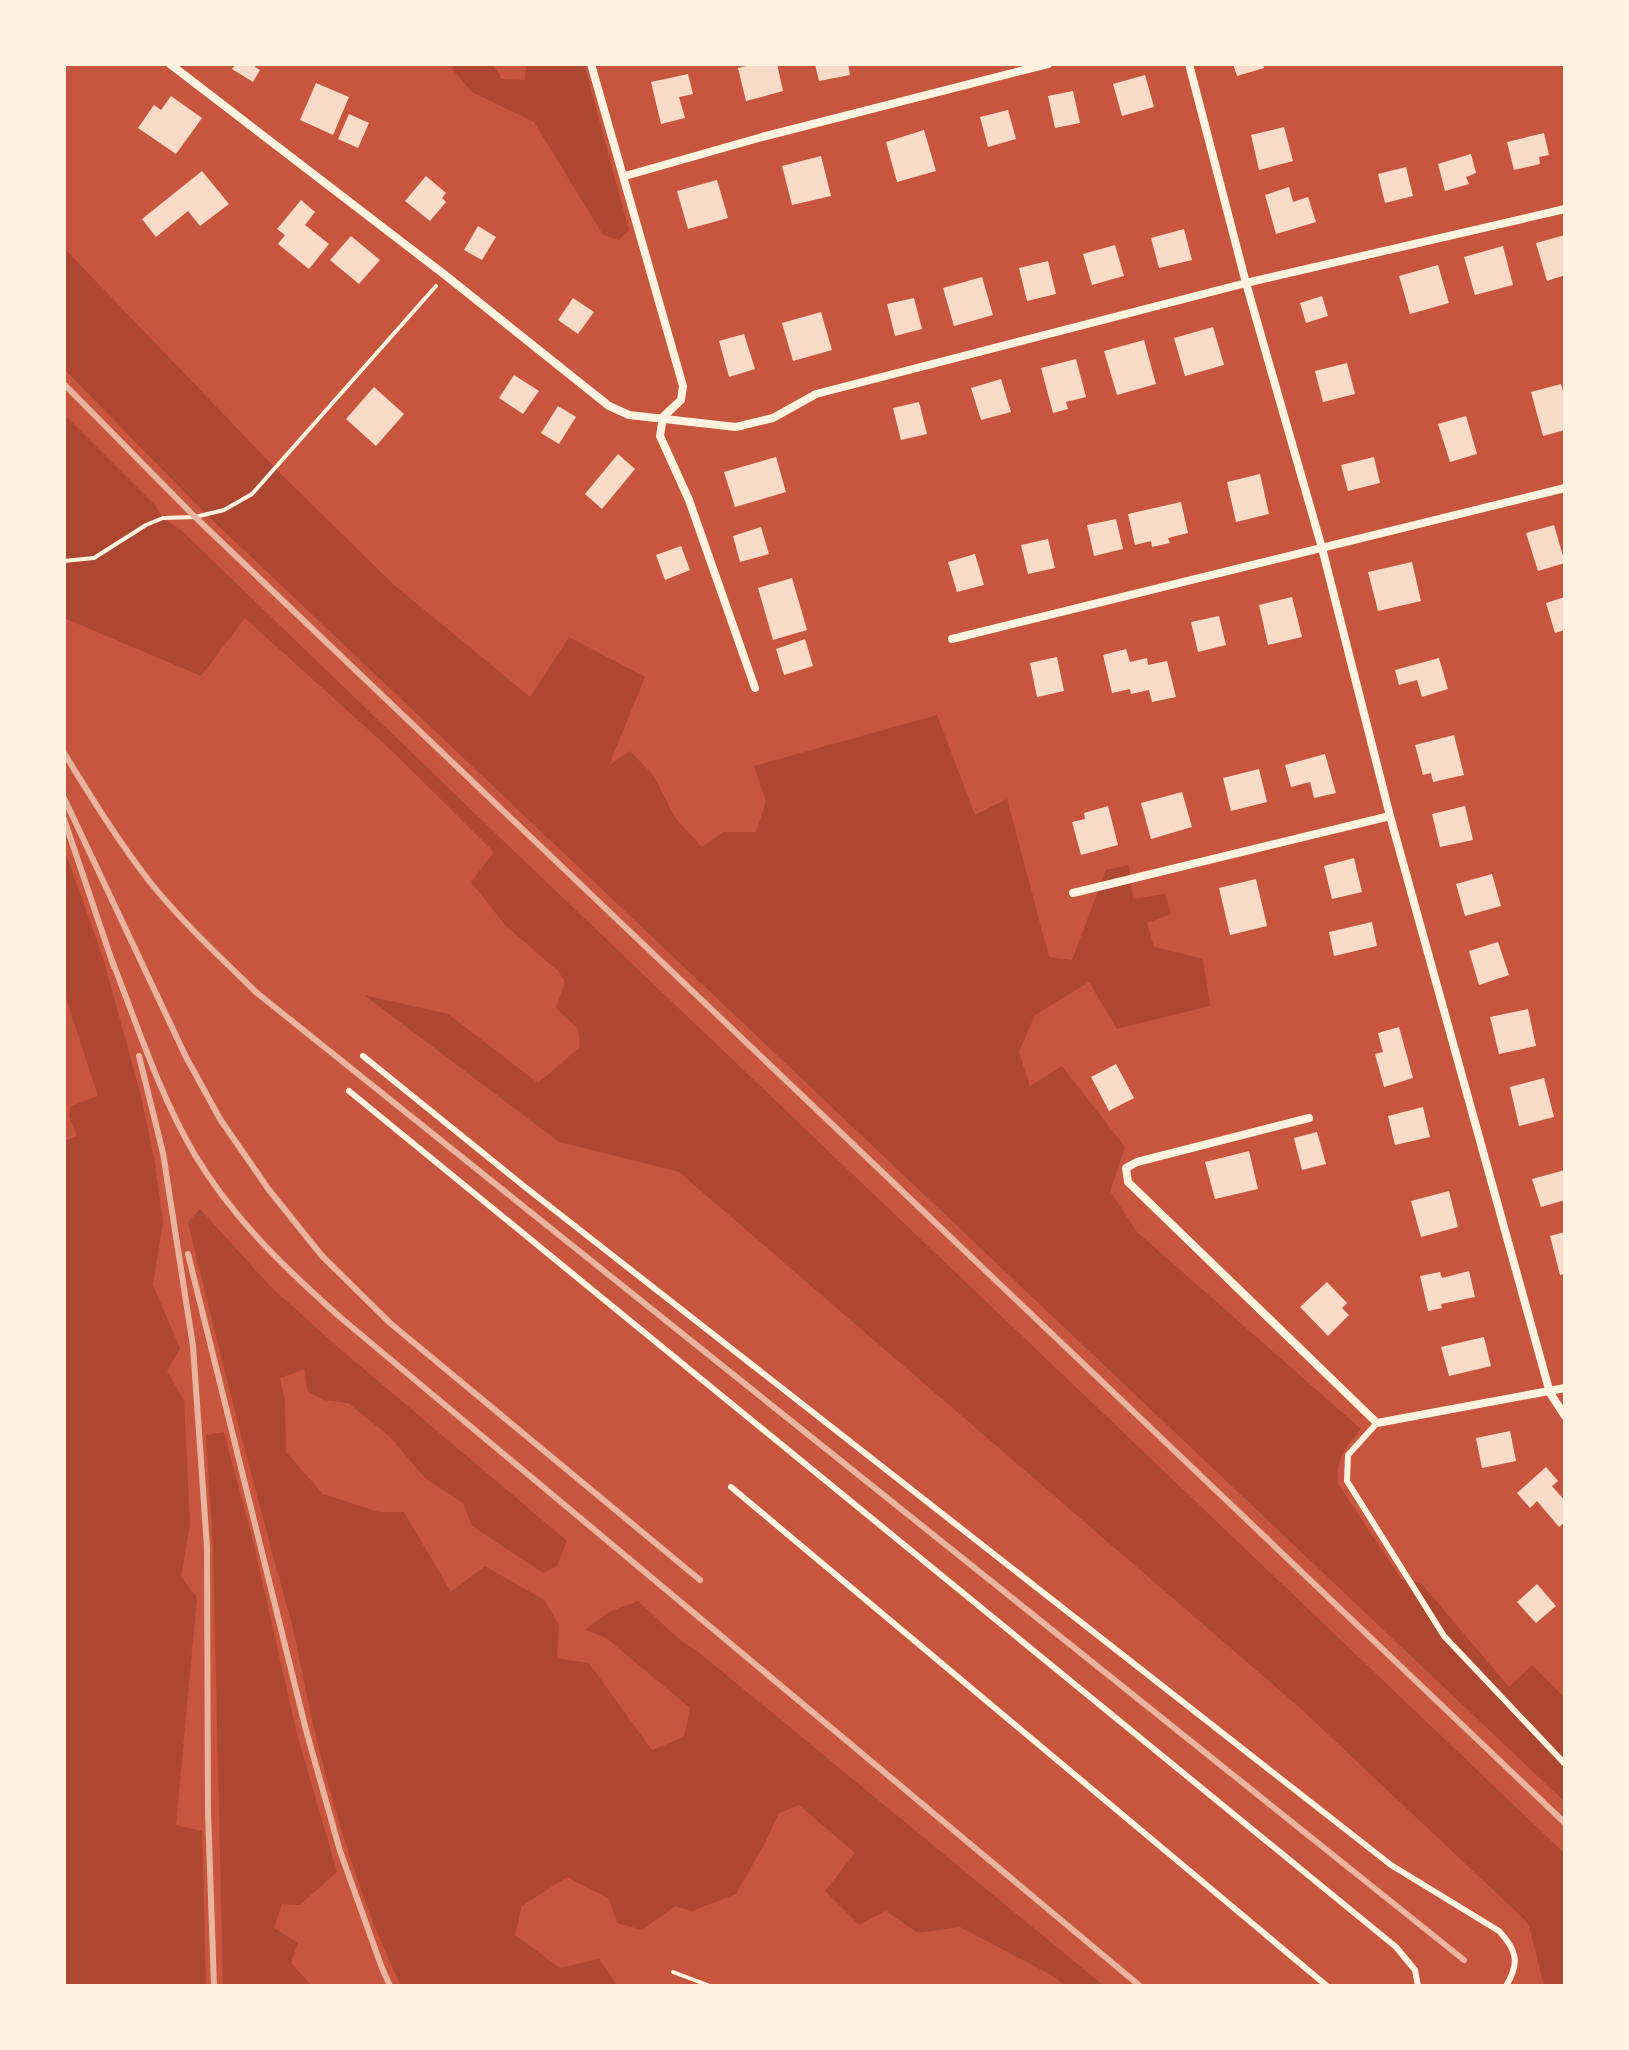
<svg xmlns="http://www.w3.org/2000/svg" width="1629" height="2050" viewBox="0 0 1629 2050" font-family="Helvetica,sans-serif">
  <rect width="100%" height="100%" fill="#c8553d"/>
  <g fill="#ae4732">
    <path d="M456,64H493L502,79L525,80L526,64H584L629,230L619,240L603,235L534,122L472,92L452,69Z"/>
    <path d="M64,248L279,472L393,584L530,697L569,637L645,677L609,765L630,751L653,775L676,819L702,847L723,832H756L766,801L754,766L937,715L975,815L1007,799L1049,957L1072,960L1106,870L1129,865L1133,899L1165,894L1171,914L1147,923L1154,947L1203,959L1210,1006L1117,1029L1089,982L1035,1015L1019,1052L1030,1086L1062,1066L1125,1147L1110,1191L1137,1232L1361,1429C1345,1447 1336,1458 1338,1484L1401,1579L1421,1583L1509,1687L1532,1665L1565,1698V1802L206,514L64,369Z"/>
    <path d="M64,414L155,505L163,518L182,531L515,852L1565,1854V1986H1544L1529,1926L1524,1919L1299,1707L679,1172L559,1142L364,995L448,1014L538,1083L580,1047L578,1029L556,1008L565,982L558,971L506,926L471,882L494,852L392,751L245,618L201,676L64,618Z"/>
    <path d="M64,848L103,958L140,1092L154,1157L163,1222L153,1285L180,1348L167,1371L184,1400L190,1524L181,1577L197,1597L176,1825L202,1831L206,1986H64V1141L77,1136L69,1116L71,1106L98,1096L64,992Z"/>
    <path d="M200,1209L270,1286L332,1342L567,1541L557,1566L543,1573L472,1526L463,1503L426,1479L389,1436L348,1403L323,1400L307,1391L305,1369L280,1378L285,1401L286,1452L323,1494L379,1512H404L451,1592L485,1566L544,1600L559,1625L557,1658L589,1663L652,1750L684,1737L690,1708L606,1638L585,1630L609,1612L638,1601C654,1615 679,1642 696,1650L1104,1986H1064L1055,1977L960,1927L918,1933L886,1911L859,1925L825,1891L855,1853L799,1805L779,1813L765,1843L736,1894L692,1911L675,1906L642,1930L617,1923L609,1899L567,1877L522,1906L515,1935L560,1968L599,1959L618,1986H401C362,1905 335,1815 314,1728C304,1687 298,1644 286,1603C251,1477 219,1349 188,1222Z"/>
    <path d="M224,1432L253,1541L297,1734L337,1872L300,1905L282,1904L274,1928L298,1943L291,1963L312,1986H223L213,1547L206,1435Z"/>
  </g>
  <g fill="#f7dbc8">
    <path d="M236,64H257L255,67L260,70L253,82L232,69Z"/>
    <path d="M754,64H777L783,91L746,101L738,68Z"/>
    <path d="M815,64H848L850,75L819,81Z"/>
    <path d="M1233,64H1263L1264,68L1237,76Z"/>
    <path d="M688,74L693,94L679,97L685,118L661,124L651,82Z"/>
    <path d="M1145,75L1154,107L1122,116L1113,84Z"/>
    <path d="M316,83L349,97L333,135L300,120Z"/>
    <path d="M1073,91L1080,123L1055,128L1048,96Z"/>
    <path d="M171,96L202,118L176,154L138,128L154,105L161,110Z"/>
    <path d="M1008,110L1016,139L988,147L980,117Z"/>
    <path d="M349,114L369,123L358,148L338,139Z"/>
    <path d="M1284,127L1293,161L1259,170L1251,135Z"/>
    <path d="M924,130L936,171L897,182L886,142Z"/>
    <path d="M1544,133L1549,155L1539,157L1540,164L1514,170L1507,142Z"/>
    <path d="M1471,154L1476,173L1466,177L1469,184L1445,191L1438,164Z"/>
    <path d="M821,156L831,196L792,205L782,166Z"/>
    <path d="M1406,167L1413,196L1385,203L1378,174Z"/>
    <path d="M202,171L229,204L200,226L188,211L156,237L142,219Z"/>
    <path d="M426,176L446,193L442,198L446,202L430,221L405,201Z"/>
    <path d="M717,180L728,218L688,229L677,191Z"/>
    <path d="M1289,187L1293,202L1308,197L1316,222L1276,234L1265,195Z"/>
    <path d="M301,200L315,212L305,225L329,244L309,269L278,244L285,235L277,229Z"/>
    <path d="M478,226L496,237L482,260L464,250Z"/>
    <path d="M1184,229L1192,260L1159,268L1151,238Z"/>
    <path d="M1565,235V275L1547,281L1536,243Z"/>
    <path d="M351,236L380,260L359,284L330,260Z"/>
    <path d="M1115,245L1124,276L1092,285L1083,254Z"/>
    <path d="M1503,246L1513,285L1475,295L1464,257Z"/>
    <path d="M1048,261L1056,294L1027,301L1019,268Z"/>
    <path d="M1438,265L1449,303L1410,314L1399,276Z"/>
    <path d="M982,277L993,315L954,326L943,288Z"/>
    <path d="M1322,296L1328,316L1306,323L1300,303Z"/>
    <path d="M573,298L594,312L578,334L558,320Z"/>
    <path d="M914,298L922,329L895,336L887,304Z"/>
    <path d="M821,312L832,350L793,361L782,323Z"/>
    <path d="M1213,327L1224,365L1185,376L1174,338Z"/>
    <path d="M744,334L755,369L729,377L719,341Z"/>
    <path d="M1144,340L1156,384L1117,395L1104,351Z"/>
    <path d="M1076,359L1086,397L1066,402L1068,409L1053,413L1041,368Z"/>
    <path d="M1347,363L1355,394L1323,402L1315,371Z"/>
    <path d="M514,375L539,391L523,414L499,398Z"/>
    <path d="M1001,379L1011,412L981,420L971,388Z"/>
    <path d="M1561,384L1565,398V430L1543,436L1531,392Z"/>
    <path d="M374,387L404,414L376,446L346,419Z"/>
    <path d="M919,402L927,434L901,440L893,408Z"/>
    <path d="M558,406L576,417L559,444L541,433Z"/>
    <path d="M1466,416L1477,454L1450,462L1438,424Z"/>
    <path d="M618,454L635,469L602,509L585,494Z"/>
    <path d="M776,457L786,492L735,507L724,472Z"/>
    <path d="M1374,457L1380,483L1348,491L1341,465Z"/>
    <path d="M1260,474L1269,514L1236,522L1227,482Z"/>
    <path d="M1181,502L1188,533L1168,538L1170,543L1152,547L1151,541L1135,545L1128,514Z"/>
    <path d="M1116,519L1123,549L1094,556L1087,525Z"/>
    <path d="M1554,525L1565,563L1538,571L1526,533Z"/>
    <path d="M761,527L769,554L740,562L733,536Z"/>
    <path d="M1048,539L1055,568L1028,574L1021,545Z"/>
    <path d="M681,546L690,570L665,580L656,555Z"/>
    <path d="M975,554L984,585L957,592L948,562Z"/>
    <path d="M1412,562L1421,601L1378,611L1368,572Z"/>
    <path d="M792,578L807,630L773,640L758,588Z"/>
    <path d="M1292,597L1302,637L1268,645L1259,605Z"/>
    <path d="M1565,597V630L1555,633L1546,603Z"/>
    <path d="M1219,616L1226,645L1198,652L1191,622Z"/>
    <path d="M805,639L813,666L784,675L776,649Z"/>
    <path d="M1126,649L1130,662L1147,658L1148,665L1167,661L1176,697L1152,702L1149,690L1131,694L1130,689L1112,693L1103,655Z"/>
    <path d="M1057,657L1064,691L1037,697L1030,663Z"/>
    <path d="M1439,658L1448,689L1422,697L1417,680L1399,685L1395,670Z"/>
    <path d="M1454,735L1464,775L1433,782L1431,773L1423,775L1415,745Z"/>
    <path d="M1325,754L1336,793L1314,798L1310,782L1291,787L1285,765Z"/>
    <path d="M1259,769L1267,802L1231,811L1223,778Z"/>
    <path d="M1182,792L1192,827L1151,839L1141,803Z"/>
    <path d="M1108,806L1118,845L1081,855L1072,822L1085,819L1084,813Z"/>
    <path d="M1465,806L1473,840L1440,847L1432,814Z"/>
    <path d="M1354,858L1362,892L1332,899L1324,866Z"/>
    <path d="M1492,874L1501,906L1465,916L1456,884Z"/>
    <path d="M1256,879L1267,926L1230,935L1219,888Z"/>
    <path d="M1372,922L1377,946L1334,956L1329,932Z"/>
    <path d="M1498,942L1509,975L1479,985L1469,951Z"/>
    <path d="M1528,1009L1536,1046L1499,1054L1490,1017Z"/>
    <path d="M1399,1027L1413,1078L1384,1087L1375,1054L1383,1052L1378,1033Z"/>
    <path d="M1116,1064L1134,1098L1109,1111L1091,1077Z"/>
    <path d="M1544,1078L1554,1117L1519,1126L1510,1087Z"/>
    <path d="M1423,1107L1430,1137L1395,1145L1388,1116Z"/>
    <path d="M1317,1132L1326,1164L1302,1170L1294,1138Z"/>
    <path d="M1249,1151L1258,1189L1215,1199L1205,1162Z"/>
    <path d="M1565,1170V1200L1541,1207L1532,1179Z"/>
    <path d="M1449,1191L1458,1227L1421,1237L1411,1201Z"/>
    <path d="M1565,1232V1274L1560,1275L1550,1236Z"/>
    <path d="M1469,1271L1475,1297L1441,1304L1442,1308L1428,1311L1420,1276L1440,1272L1442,1278Z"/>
    <path d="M1327,1282L1347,1303L1342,1308L1349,1315L1328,1336L1300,1307Z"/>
    <path d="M1484,1337L1491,1366L1449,1376L1441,1347Z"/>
    <path d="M1510,1431L1516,1461L1482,1468L1476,1438Z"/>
    <path d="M1546,1467L1558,1481L1552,1486L1565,1501V1522L1559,1527L1537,1501L1530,1508L1517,1493Z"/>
    <path d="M1537,1584L1556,1606L1536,1623L1517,1602Z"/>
  </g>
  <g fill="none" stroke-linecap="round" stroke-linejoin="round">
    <g stroke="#fff3e0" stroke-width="4">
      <path d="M64,561L94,558L146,525L163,518L195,517L224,510L252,494L436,286"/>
      <path d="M673,1972L710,1986"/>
    </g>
    <g stroke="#fff3e0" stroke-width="6">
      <path d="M363,1056L525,1187L1391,1865L1499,1931C1517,1950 1520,1963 1506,1986"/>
      <path d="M349,1091L1396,1947L1415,1970L1418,1986"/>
      <path d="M1377,1423L1348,1455L1347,1481L1444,1636L1565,1764"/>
      <path d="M731,1487L1327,1986"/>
    </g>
    <g stroke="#fff3e0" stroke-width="8">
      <path d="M170,64L445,275L609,406L629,415L736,427L773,418L816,394L1246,283L1565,209"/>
      <path d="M591,64L683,386L681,400L663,417L660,436L689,500L755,688"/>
      <path d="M1189,64L1246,283L1322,548L1390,816L1550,1393L1565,1416"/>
      <path d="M625,176L762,137L1048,64"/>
      <path d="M952,639L1565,488"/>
      <path d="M1073,893L1390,816"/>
      <path d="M1309,1118L1137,1162L1126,1168L1128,1182L1377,1423L1565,1388"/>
    </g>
    <g stroke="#e9b49f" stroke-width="6">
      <path d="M64,384L195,517L1565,1823"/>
      <path d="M64,753C91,797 118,841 150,882C182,922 220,957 257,993L1464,1960"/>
      <path d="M64,798L186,1057L220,1119L269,1190L322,1256L390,1323L700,1580"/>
      <path d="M64,819L114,967"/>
      <path d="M111,958C137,1024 159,1094 195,1155C233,1219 287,1270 341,1318L1140,1986"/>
      <path d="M139,1056L163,1153L193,1346L207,1547L208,1812L214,1986"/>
      <path d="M188,1254L306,1730L340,1851L382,1968L390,1986"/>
    </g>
  </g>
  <rect width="1629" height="2050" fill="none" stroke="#fff3e0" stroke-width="132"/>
</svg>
